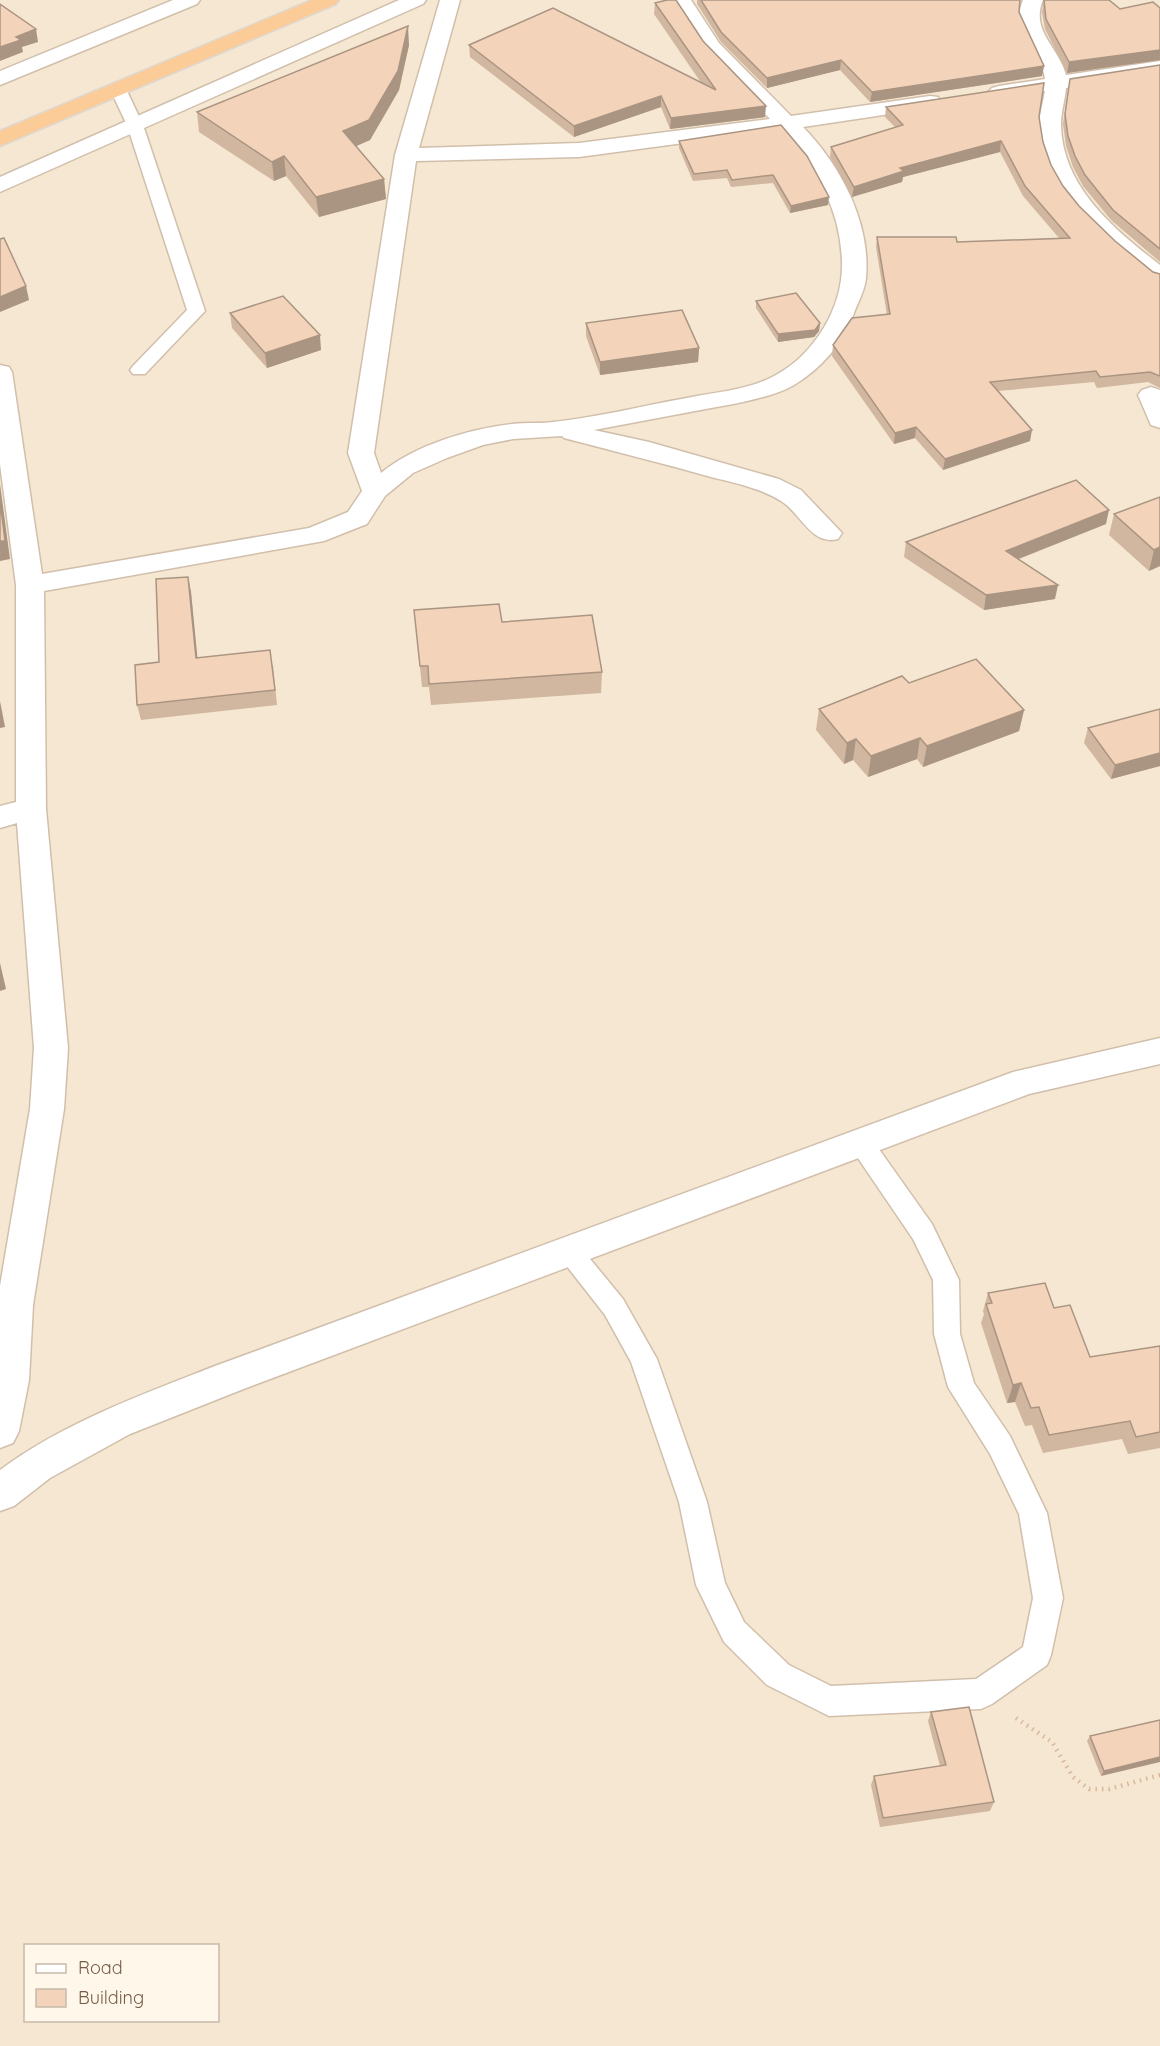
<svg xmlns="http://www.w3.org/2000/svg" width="1160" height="2046" viewBox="0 0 1160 2046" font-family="Quicksand,sans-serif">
  <rect width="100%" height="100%" fill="#fdf5e3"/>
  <path fill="#f5e7d1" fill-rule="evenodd" d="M0,0H1160V2046H0ZM26,1946H218V2020H26Z"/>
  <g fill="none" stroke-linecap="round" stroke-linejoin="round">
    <g stroke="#d1bfac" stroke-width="3">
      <g id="service">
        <path d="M118,84L126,89L143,125L205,311L145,374H133L130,370L133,366L187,310L127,125L110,89Z"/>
        <path d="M860,1132L869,1135L932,1224L959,1280L960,1334L974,1383L1010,1436L1047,1513L1063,1598L1051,1655L1047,1665L992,1704L981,1709L829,1716L767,1685L724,1642L696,1585L679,1502L631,1362L605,1315L555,1251L559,1243L568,1240L577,1243L623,1299L657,1359L707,1502L725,1583L744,1622L789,1665L831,1686L976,1679L1023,1647L1033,1598L1019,1514L990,1454L948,1387L934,1334L933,1280L913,1239L847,1142L851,1135Z"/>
      </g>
    </g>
    <g stroke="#d1bfac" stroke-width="3">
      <g id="minor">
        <path d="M173,0H200L197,4L0,85V71Z"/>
        <path d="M399,0H426L423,4L0,192V177Z"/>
        <path d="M440,0H460L419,148L579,143L770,119L704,51L671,0H691L719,43L791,116L930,96L938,97L941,102L938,107L930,108L803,127C841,166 871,223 866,278C865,290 858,302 854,313C843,343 822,368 794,385C774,397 734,404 711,408C672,415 633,423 594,430L649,442L779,479L801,490L842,533L838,539C811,546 801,513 781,501C760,488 735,483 711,477C662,463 613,451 564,438L562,436L513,439L483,445L447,458L413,473L385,496L367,524L324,541L44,591L46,809L68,1048L64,1109L33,1305L29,1380L19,1431L13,1443L0,1448V1286L30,1109L34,1048L17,823L0,828V806L16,802V585L0,464V365L9,367L12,372L42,574L309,528L348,512L362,491L348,453L395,155ZM781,130C817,167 841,211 842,263C843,307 815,354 776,375C752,389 719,392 692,397C646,405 600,417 553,422C540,424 526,422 512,424C469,429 415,445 381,473L374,453L416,161L579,157Z"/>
        <path d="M1023,0H1043C1030,31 1059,47 1066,75L1160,61V73L1066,88C1065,100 1061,112 1061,125C1062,187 1115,230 1160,265V283L1152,281C1108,247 1066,214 1047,160C1043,148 1039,136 1039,123C1040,113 1043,102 1045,91L999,98L992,96L988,92L992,88L999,86L1045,79C1041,47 1009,33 1023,0Z"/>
        <path d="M1151,387L1160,390V428L1151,425L1138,395L1142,390Z"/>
        <path d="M1160,1038V1064L1029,1094L241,1390L130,1434L50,1478L14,1506L0,1511V1470C65,1422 141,1395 215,1366L1013,1072Z"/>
      </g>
    </g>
    <g stroke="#ded8d3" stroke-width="3">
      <path id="trunk" d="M312,0H339L336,4L0,146V131Z"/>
    </g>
    <path stroke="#d8b89d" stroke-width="4.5" stroke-dasharray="1.5 5" stroke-linecap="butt" d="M1016,1718L1052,1742L1073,1777L1089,1789H1109L1160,1775"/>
    <use href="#service" fill="#fff" fill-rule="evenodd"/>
    <use href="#minor" fill="#fff" fill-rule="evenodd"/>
    <use href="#trunk" fill="#fccc98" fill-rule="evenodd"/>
  </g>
  <g fill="#d1b6a0">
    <path d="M697,0L1019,7V12L1044,66L1042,76L870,102L840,70L767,88L721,42L697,4Z"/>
    <path d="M1044,0L1120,9L1160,8V60L1067,73L1045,29L1042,12Z"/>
    <path d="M655,3L703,41L765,117L670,129L661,107L574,137L470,57L469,45L702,84L654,14Z"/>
    <path d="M409,45L399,90L370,140L356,146L384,179L386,199L319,217L286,176L274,181L199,132L197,112Z"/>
    <path d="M1160,65V262L1111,220L1083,186L1073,167L1066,146L1063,124L1070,79Z"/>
    <path d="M886,107L1039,117L1043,142L1051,165L1063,186L1079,206L1115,241L1153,272L1160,274V388L1148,382L1097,388L1094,382L998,391L1030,441L943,470L915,438L894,444L832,356L833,345L887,315L876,247L877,237L957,242L1059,238L1023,196L1000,152L903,177L902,182L852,197L830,157L831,147L895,127L885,117Z"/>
    <path d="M781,125L828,205L790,213L773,183L731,187L727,178L693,181L679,148V141Z"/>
    <path d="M756,301L820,323L819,331L814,337L778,342L756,308Z"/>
    <path d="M230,313L321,350L267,368L232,328Z"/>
    <path d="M586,323L699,348L698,362L600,375L586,336Z"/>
    <path d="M1160,497V566L1149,571L1109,535L1114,514Z"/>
    <path d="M1106,524L1019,559L1055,599L984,610L904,557L906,542Z"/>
    <path d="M188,577L191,592L197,658L273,665L277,705L141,720L137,705L159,662Z"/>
    <path d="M414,610L502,622L602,672L601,693L431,705L429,687H422Z"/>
    <path d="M909,683L1024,710L1019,731L923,767L917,759L868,777L853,760L844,764L816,730L819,709Z"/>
    <path d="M1160,709V766L1111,779L1084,743L1088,728Z"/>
    <path d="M988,1293L1054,1308L1090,1357L1160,1346V1448L1128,1454L1122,1439L1043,1453L1032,1425L1025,1426L1015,1402L1007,1403L981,1323L984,1314L983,1311Z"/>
    <path d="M931,1712L994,1802L990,1811L880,1827L871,1785L874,1776L940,1766L928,1721Z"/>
    <path d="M1160,1720L1101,1776L1087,1741L1090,1736Z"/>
  </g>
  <g fill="#aa9482">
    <path d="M408,26L409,45L399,90L370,140L345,151L343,131Z"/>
    <path d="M36,29L38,42L22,47L23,52L0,61V47L16,37Z"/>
    <path d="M1160,50V60L1067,73L1069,62Z"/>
    <path d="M841,60L840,70L767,88V78Z"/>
    <path d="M1044,66L1042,76L870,102L872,92Z"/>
    <path d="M661,96V107L574,137V126Z"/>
    <path d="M766,106L765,117L670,129L671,118Z"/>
    <path d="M1001,141L1000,152L903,177L902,182L852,197L854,187L900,168Z"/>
    <path d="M284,156L286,176L274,181L272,162Z"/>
    <path d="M384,179L386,199L319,217L316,197Z"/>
    <path d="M829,197L828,205L790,213L791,206Z"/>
    <path d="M26,286L29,300L0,312V297Z"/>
    <path d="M820,323L819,331L814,337L778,342V334Z"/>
    <path d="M320,335L321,350L267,368L265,353Z"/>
    <path d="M699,348L698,362L600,375V362Z"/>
    <path d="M916,427L915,438L894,444L895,433Z"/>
    <path d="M1032,430L1030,441L943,470L945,459Z"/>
    <path d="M0,484L10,559L0,561Z"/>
    <path d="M1109,510L1106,524L1003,565L1006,551Z"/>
    <path d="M1160,547V566L1149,571L1154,550Z"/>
    <path d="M188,577L191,592L199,673L196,658Z"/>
    <path d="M1058,585L1055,599L984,610L986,595Z"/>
    <path d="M0,701L5,727L0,728Z"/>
    <path d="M1024,710L1019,731L923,767L927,746Z"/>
    <path d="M920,738L917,759L868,777L871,756Z"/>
    <path d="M856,739L853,760L844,764L847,743Z"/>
    <path d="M1160,753V766L1111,779L1115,765Z"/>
    <path d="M0,963L6,989L0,991Z"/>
    <path d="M1021,1383L1015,1402L1007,1403L1013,1385Z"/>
    <path d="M1160,1757V1762L1101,1776L1104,1771Z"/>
  </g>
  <g fill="#f3d4ba" stroke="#aa9482" stroke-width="1.5">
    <path d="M667,0H676L703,41L766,106L671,118L661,96L574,126L469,45L553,8L716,90L655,3Z"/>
    <path d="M701,0H1020L1019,12L1044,66L872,92L841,60L767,78L721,32Z"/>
    <path d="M1044,0H1109L1120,9L1153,2L1160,8V50L1069,62L1046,19Z"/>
    <path d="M0,4L36,29L16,37L21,40L0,47Z"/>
    <path d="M408,26L398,71L369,120L343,131L384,179L316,197L284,156L272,162L197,112Z"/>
    <path d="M1160,65V249L1113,210L1085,175L1075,156L1068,136L1065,114L1070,79Z"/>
    <path d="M1044,83L1039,117L1043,142L1051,165L1063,186L1079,206L1115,241L1153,272L1160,274V376L1150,372L1100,377L1096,371L990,382L1032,430L945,459L916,427L895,433L833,345L852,318L890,314L877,237H956L957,242L1070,238L1025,186L1001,141L900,168L904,171L854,187L831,147L903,125L886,107Z"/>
    <path d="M781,125L807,156L829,197L791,206L773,175L732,180L727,170L694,174L679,141Z"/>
    <path d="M4,238L26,286L0,297V239Z"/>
    <path d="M796,293L820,323L815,330L778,334L756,301Z"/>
    <path d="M283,296L320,335L265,353L230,313Z"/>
    <path d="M682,310L699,348L600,362L586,323Z"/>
    <path d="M1076,480L1109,510L1006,551L1058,585L986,595L906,542Z"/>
    <path d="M1160,497V547L1154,550L1114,514Z"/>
    <path d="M0,501L5,541H0Z"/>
    <path d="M188,577L196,658L270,650L275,690L137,705L135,665L159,662L156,579Z"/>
    <path d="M499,604L502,622L592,615L602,672L429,684L428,666H420L414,610Z"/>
    <path d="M976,659L1024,710L927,746L920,738L871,756L856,739L847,743L819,709L902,676L909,683Z"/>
    <path d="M1160,709V753L1115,765L1088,728Z"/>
    <path d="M1045,1283L1054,1308L1070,1305L1090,1357L1160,1346V1432L1136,1437L1130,1421L1049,1435L1039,1407L1031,1408L1021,1383L1013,1385L986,1304L992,1303L988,1293Z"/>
    <path d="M969,1707L994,1802L883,1818L874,1776L946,1765L931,1712Z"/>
    <path d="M1160,1720V1757L1104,1771L1090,1736Z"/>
  </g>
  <rect x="24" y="1944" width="195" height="78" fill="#fff8ea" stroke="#c8b9a9" stroke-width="1.5"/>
  <rect x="36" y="1964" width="30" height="9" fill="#ffffff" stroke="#c8b9a9" stroke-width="1.5"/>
  <text x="78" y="1974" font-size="18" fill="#765b48">Road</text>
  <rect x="36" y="1989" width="30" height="18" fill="#f3d4ba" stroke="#c8b9a9" stroke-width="1.5"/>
  <text x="78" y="2004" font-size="18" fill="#765b48">Building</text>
</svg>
